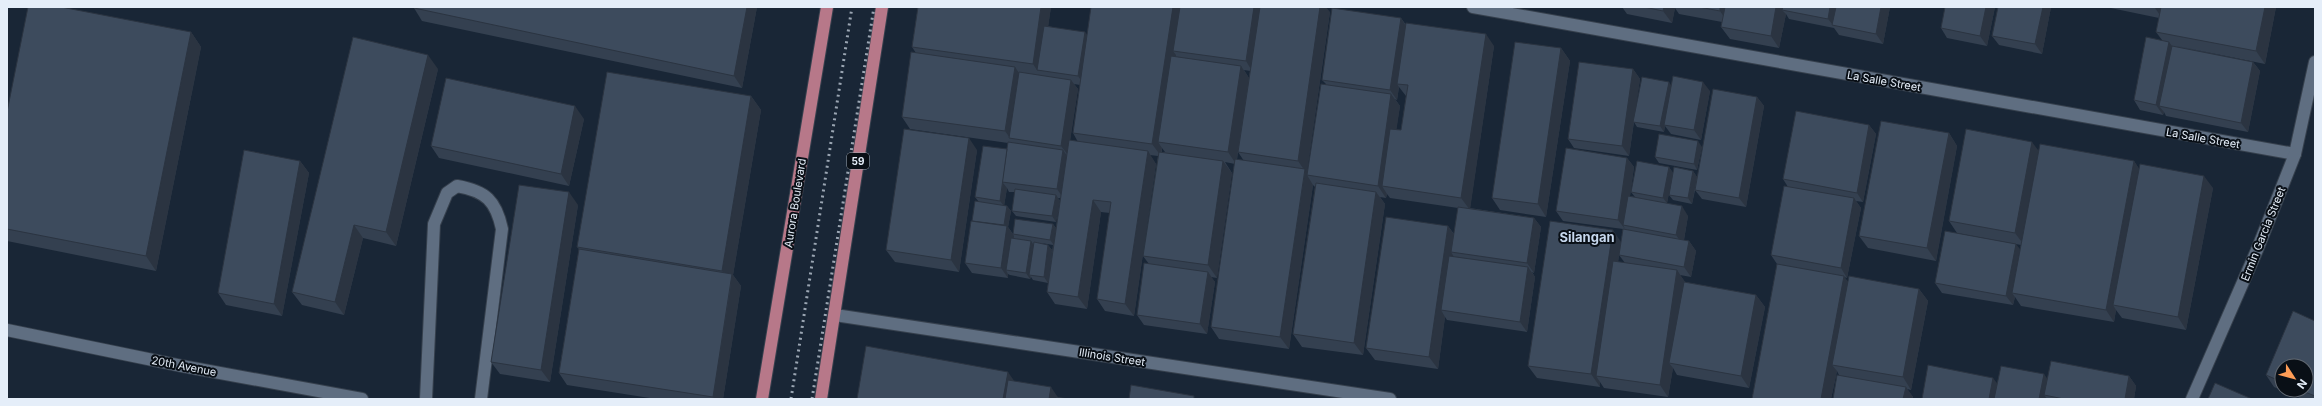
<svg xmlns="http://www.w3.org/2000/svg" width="2322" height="406" viewBox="0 0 2322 406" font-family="Inter,sans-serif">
  <rect width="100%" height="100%" fill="#192636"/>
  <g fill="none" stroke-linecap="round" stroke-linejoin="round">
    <g stroke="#36404d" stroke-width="14">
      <path id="service" d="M426,399L434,224L447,193L457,186C486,191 496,201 502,229L481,399"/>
    </g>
    <g stroke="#36404d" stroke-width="14">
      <g id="minor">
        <path d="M1473,7L2295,154"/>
        <path d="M835,315L1390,399"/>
      </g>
    </g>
    <g stroke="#36404d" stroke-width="14">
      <path id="tertiary" d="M2192,399L2257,250L2295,154L2315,62"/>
    </g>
    <g stroke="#36404d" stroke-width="14">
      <path id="secondary" d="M7,330L182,366L362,399"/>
    </g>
    <g stroke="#36404d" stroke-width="14">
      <g id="primary">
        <path d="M762,399L827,7"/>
        <path d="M821,399L882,7"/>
      </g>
    </g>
    <use href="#service" stroke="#5f6e81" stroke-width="12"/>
    <use href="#minor" stroke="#5f6e81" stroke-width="12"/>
    <use href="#tertiary" stroke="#5f6e81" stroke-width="12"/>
    <use href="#secondary" stroke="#5f6e81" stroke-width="12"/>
    <use href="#primary" stroke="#b77889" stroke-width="12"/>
    <g stroke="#9ba6b3" stroke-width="3" stroke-dasharray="2 4" stroke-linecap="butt">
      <path d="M791,399L852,7"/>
      <path d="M812,399L874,7"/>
    </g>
  </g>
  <g fill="#344050" fill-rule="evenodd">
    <path d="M757,7L742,88L422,21L414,8Z"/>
    <path d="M918,7H1051L1048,26L1087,35L1330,12L1307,171V172L1326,84L1322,80L1401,18L1406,25L1494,46L1470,208L1534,218L1541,227L1534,273L1532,272L1535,277L1527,332L1447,320L1445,317L1438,369L1375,360L1366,348L1448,226L1454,234L1458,208L1390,198L1387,194L1386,198L1380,197L1385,204L1363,355L1302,347L1293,334L1315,187L1313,185L1289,349L1219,339L1211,327L1235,164L1225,162L1232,173L1217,278L1211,277L1215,282L1207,334L1144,325L1137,315L1149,264L1143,256L1158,156L1150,155L1156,164L1134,316L1105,311L1097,299L1110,213L1101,212L1087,309L1055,304L1047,292L1053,245L1041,243L1048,245L1052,250L1048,283L1033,280L1031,277L1030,279L1010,275L1008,274V278L972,273L965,263L972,221L979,202L975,197L1007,149L1008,143L910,129L902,117L916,53L912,47ZM1244,70L1250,71L1249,78ZM1074,84L1080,85L1073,133L1078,142L1070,140L1078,89ZM1399,87L1406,96L1401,130H1396L1400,106L1395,99L1397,100ZM1162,148L1165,152H1162ZM1238,152L1244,161L1237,160ZM1007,188L1009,192H1015L1012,211L1016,216L1056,222L1060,201L1058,198H1060L1056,228L1053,224L1013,234L1008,227L1011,211L1007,206H1004Z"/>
    <path d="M1622,7H1890L1883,44L1839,35L1834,28L1789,19L1786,14L1779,48L1730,39L1721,27L1722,22L1679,14L1675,8L1672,23L1627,14Z"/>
    <path d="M1995,7L1987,46L1947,38L1941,28Z"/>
    <path d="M2051,7L2042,54L1999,45L1992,36Z"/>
    <path d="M2106,7H2276L2265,64L2172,45L2253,62L2260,71L2248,132L2166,116L2164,112L2163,115L2140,110L2134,100L2162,40L2156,32L2159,18Z"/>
    <path d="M191,32L201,47L156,271L7,241V112Z"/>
    <path d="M1561,48L1570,61L1546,217L1500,210L1492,198Z"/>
    <path d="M438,69L396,246L363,238L344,315L302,305L292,292Z"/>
    <path d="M1633,69L1640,79L1634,117L1671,86L1710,91L1701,140L1671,134L1665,126L1664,132L1637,127L1634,122L1629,156L1574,148L1568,139Z"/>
    <path d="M751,96L761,110L733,275L741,286L723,399H656L567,385L559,373L579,249L577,247Z"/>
    <path d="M1757,97L1764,106L1746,207L1702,199L1695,190L1696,186L1692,204L1673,200L1669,195L1693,171L1697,177Z"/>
    <path d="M584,119L569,186L439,158L431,146Z"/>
    <path d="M1869,125L1876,134L1863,202L1856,201L1861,208L1847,278L1844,277L1848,282L1919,289L1928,301L1911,390L1907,389L1913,397L1912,399H1833L1839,375L1837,371L1831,399H1752L1777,264L1771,255L1788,187L1783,179Z"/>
    <path d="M1949,133L1957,146L1936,261L1868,248L1859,236Z"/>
    <path d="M1702,147L1697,170L1659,163L1655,157Z"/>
    <path d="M977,150L959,272L895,262L886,250Z"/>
    <path d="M2039,151L2134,161L2139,169L2213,188L2186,330L2122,318L2116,310L2114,322L2021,306L2015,297L2013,305L1942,293L1935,283L2020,250L2021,245L1957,233L1949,221Z"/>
    <path d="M1627,158L1634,167L1630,196L1635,197L1631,192L1669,167L1673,173L1667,203L1688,216L1684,240L1689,241L1696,251L1691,277L1680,275L1685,282L1756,295L1765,307L1749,388L1677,375L1673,368L1668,397L1604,388L1600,382V387L1537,378L1528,366L1621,242L1623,229L1563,221L1556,211ZM1619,255L1625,263L1618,262Z"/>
    <path d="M300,161L309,173L282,316L226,305L218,293Z"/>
    <path d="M578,205L550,382L500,374L491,362Z"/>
    <path d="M2315,321V399H2302L2274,387L2266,375ZM2282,366L2306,390H2282Z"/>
    <path d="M2129,376L2136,386L2134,399H1922L1997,383L2048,379Z"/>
  </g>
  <g fill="#2b3441">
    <path d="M747,7H757L742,88L734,76Z"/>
    <path d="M1041,7H1051L1042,71L1037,70L1041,76L1033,64Z"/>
    <path d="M1173,7H1183L1173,51L1176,55L1163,143L1158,142L1162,148L1161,156L1152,144Z"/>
    <path d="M1254,7H1262L1252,71L1246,61Z"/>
    <path d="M1320,7H1326L1330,12L1307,171L1310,176L1307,175L1313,185L1289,349L1280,337L1305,171L1298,161Z"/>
    <path d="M1664,7H1674L1675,8L1672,23L1663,11Z"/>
    <path d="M1720,7H1731L1728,23L1720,11Z"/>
    <path d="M1776,7H1787L1782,10L1786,14L1779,48L1771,36Z"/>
    <path d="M1830,7H1839L1833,25L1828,19Z"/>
    <path d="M1881,7H1890L1883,44L1876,34Z"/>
    <path d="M1986,7H1995L1987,46L1980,36Z"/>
    <path d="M2043,7H2051L2042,54L2035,44Z"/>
    <path d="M2155,7H2164L2162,18L2155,8Z"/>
    <path d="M2265,7H2276L2265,64L2256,51Z"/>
    <path d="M1401,18L1407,28L1397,84L1399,87L1397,100L1390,90Z"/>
    <path d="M191,32L201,47L156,271L146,256Z"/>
    <path d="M1085,32L1092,41L1085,86L1078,76Z"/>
    <path d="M1486,34L1494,46L1470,210L1461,198Z"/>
    <path d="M2169,42L2176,51L2159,106L2164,112L2163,115L2156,105Z"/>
    <path d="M1561,48L1570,61L1546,217L1538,204Z"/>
    <path d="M428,55L438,69L396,246L386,232Z"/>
    <path d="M2253,62L2260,71L2248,132L2241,123Z"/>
    <path d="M1241,66L1249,78L1236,164L1228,152Z"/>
    <path d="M1015,67L1023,79L1010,138L1005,131Z"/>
    <path d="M1633,69L1640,79L1629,156L1622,146Z"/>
    <path d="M1071,80L1078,89L1068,155L1061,146Z"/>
    <path d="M1669,82L1673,88L1664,125L1665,126L1664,132L1660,126Z"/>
    <path d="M1703,82L1710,91L1701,140L1694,130Z"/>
    <path d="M1391,94L1400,106L1388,187L1382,186L1387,194L1386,198L1378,186Z"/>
    <path d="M751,96L761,110L733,275L741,286L723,399H714L713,397L731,284L722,271Z"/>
    <path d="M1757,97L1764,106L1746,207L1739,198Z"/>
    <path d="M575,106L584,119L569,186L561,174Z"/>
    <path d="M1869,125L1876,134L1863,202L1857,193Z"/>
    <path d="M1949,133L1957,146L1936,261L1927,248Z"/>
    <path d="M969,138L977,150L959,272L951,260Z"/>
    <path d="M1698,141L1702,147L1697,170L1694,164Z"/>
    <path d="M2032,142L2041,154L2024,245L2015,233Z"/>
    <path d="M1063,150L1070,160L1064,199L1057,189Z"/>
    <path d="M1148,151L1156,164L1134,316L1125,304Z"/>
    <path d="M1627,158L1634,167L1626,226L1623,225L1625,229L1618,220Z"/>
    <path d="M300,161L309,173L282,316L274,304Z"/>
    <path d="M1223,161L1232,173L1217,278L1208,265Z"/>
    <path d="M2134,161L2142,173L2113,305L2116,310L2114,322L2106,310Z"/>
    <path d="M1669,167L1673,173L1667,203L1663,198Z"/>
    <path d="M1693,171L1697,177L1692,204L1688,198Z"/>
    <path d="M2204,176L2213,188L2186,330L2178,317Z"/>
    <path d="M1003,183L1007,188L1004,206L1000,201Z"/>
    <path d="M569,192L578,205L550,382L541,370Z"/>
    <path d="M1376,192L1385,204L1363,355L1354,343Z"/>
    <path d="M1056,195L1060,201L1056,222L1052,216Z"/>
    <path d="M1854,198L1861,208L1847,278L1841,268Z"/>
    <path d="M1093,200L1101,212L1087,309L1078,297Z"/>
    <path d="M1007,206L1011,211L1008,227L1014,236L1009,270H1006L1008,274V278L1001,268L1004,226Z"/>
    <path d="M1682,206L1688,216L1683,245L1676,235Z"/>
    <path d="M1534,218L1541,227L1534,273L1527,263Z"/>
    <path d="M1053,224L1057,230L1054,245L1050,240Z"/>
    <path d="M354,225L363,238L344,315L335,302Z"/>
    <path d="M1448,226L1457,239L1451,252L1454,257L1446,311L1441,310L1445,317L1438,369L1429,357Z"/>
    <path d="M1613,230L1621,242L1601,377L1596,376L1600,382V387L1591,374Z"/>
    <path d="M1031,241L1035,247L1029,275L1031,277L1030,279L1026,273Z"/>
    <path d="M1689,241L1696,251L1691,277L1684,267Z"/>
    <path d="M2016,244L2023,253L2012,293L2015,297L2013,305L2006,296Z"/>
    <path d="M1048,245L1052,250L1048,283L1044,277Z"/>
    <path d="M1528,267L1535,277L1527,332L1520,322Z"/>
    <path d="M1677,270L1685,282L1669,363L1673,368L1668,397L1660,385Z"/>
    <path d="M1208,272L1215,282L1207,334L1200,324Z"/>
    <path d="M1844,276L1852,288L1832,365L1837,371L1831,399H1821Z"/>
    <path d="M1919,289L1928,301L1911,390L1903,377Z"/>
    <path d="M1756,295L1765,307L1749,388L1741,376Z"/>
    <path d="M1008,372L1017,385L1015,399H1003Z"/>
    <path d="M2044,374L2051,384L2044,395L2047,399H2039Z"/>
    <path d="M2129,376L2136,386L2134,399H2125Z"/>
    <path d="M1993,378L2000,387L1998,399H1989Z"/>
    <path d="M1051,387L1059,399H1049Z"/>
    <path d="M1906,387L1913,397L1912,399H1903Z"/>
  </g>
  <g fill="#3d4b5d" stroke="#2b3441">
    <path d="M28,7H61L191,32L146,256L7,229V112Z"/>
    <path d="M414,7H747L734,76L414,8Z"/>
    <path d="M918,7H1041L1033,64L912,47Z"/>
    <path d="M1091,7H1173L1152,144L1073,133Z"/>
    <path d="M1180,7H1254L1246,61L1173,51Z"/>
    <path d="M1260,7H1320L1298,161L1238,152Z"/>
    <path d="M1644,7H1664L1663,11Z"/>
    <path d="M1699,7H1720V11Z"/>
    <path d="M1725,7H1776L1771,36L1721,27Z"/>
    <path d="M1783,7H1830L1828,19L1782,10Z"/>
    <path d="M1836,7H1881L1876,34L1832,25Z"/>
    <path d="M1945,7H1986L1980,36L1941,28Z"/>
    <path d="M1998,7H2043L2035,44L1992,36Z"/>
    <path d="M2161,7H2265L2256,51L2156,32Z"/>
    <path d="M1332,8L1401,18L1390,90L1322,80Z"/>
    <path d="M1406,23L1486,34L1461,198L1382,186L1390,129L1401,130L1408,85L1397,84Z"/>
    <path d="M1044,26L1085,32L1078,76L1037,70Z"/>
    <path d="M353,37L428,55L386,232L354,225L335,302L292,292Z"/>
    <path d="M2146,37L2169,42L2156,105L2134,100Z"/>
    <path d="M1515,42L1561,48L1538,204L1492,198Z"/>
    <path d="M2172,46L2253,62L2241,123L2159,106Z"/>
    <path d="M911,52L1015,67L1005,131L902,117Z"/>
    <path d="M1171,56L1241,66L1228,152L1158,142Z"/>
    <path d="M1579,62L1633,69L1622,146L1568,139Z"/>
    <path d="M607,72L751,96L722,271L577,247Z"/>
    <path d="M1019,72L1071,80L1061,146L1009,138Z"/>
    <path d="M1673,76L1703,82L1694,130L1664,125Z"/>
    <path d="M1642,77L1669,82L1660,126L1633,122Z"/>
    <path d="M446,78L575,106L561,174L431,146Z"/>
    <path d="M1321,84L1391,94L1378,186L1307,175Z"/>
    <path d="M1713,89L1757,97L1739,198L1695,190Z"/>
    <path d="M1796,111L1869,125L1857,193L1783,179Z"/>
    <path d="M1881,121L1949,133L1927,248L1859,236Z"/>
    <path d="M904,129L969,138L951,260L886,250Z"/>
    <path d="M1966,129L2032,142L2015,233L1949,221Z"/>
    <path d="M1659,134L1698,141L1694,164L1655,157Z"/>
    <path d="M1069,140L1148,151L1125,304L1097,299L1111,202L1093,200L1078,297L1047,292Z"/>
    <path d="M1008,142L1063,150L1057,189L1002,182Z"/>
    <path d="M2040,144L2134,161L2106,310L2012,293Z"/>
    <path d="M983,146L1007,149L1000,201L975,197Z"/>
    <path d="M1566,148L1627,158L1618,220L1556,211Z"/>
    <path d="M244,150L300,161L274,304L218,293Z"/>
    <path d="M1159,152L1223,161L1208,265L1143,256Z"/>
    <path d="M1235,159L1305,169L1280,337L1211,327Z"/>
    <path d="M1637,161L1669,167L1663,198L1631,192Z"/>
    <path d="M2140,164L2204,176L2178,317L2113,305Z"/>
    <path d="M1674,167L1693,171L1688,198L1669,195Z"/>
    <path d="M1316,183L1376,192L1354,343L1293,334Z"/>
    <path d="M519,185L569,192L541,370L491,362Z"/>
    <path d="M1784,186L1854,198L1841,268L1771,255Z"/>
    <path d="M1015,189L1056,195L1052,216L1012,211Z"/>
    <path d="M1628,196L1682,206L1676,235L1623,225Z"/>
    <path d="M975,201L1007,206L1004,225L972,221Z"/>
    <path d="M1458,207L1534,218L1527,263L1451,252Z"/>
    <path d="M1386,217L1448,226L1429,357L1366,348Z"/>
    <path d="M1015,219L1053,224L1050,240L1013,234Z"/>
    <path d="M971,221L1007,226L1001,268L965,263Z"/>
    <path d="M1550,221L1613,230L1591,374L1528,366Z"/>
    <path d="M1623,229L1689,241L1684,267L1619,255Z"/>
    <path d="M1945,231L2016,244L2006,296L1935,283Z"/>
    <path d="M1011,238L1031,241L1026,273L1006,270Z"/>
    <path d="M1034,242L1048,245L1044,277L1029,275Z"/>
    <path d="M579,249L732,274L713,397L559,373Z"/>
    <path d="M1449,256L1528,267L1520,322L1441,310Z"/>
    <path d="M1613,261L1677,270L1660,385L1596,376Z"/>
    <path d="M1144,263L1208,272L1200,324L1137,315Z"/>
    <path d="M1777,264L1844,276L1821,399H1752Z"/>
    <path d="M1849,276L1919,289L1903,377L1832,365Z"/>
    <path d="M1684,282L1756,295L1741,376L1669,363Z"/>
    <path d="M2293,311L2315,321V396L2300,390H2306V366H2282V382L2266,375Z"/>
    <path d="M866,346L1008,372L1003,399H857Z"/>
    <path d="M2051,361L2129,376L2125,399H2064L2044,395Z"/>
    <path d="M1928,365L1993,378L1989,399H1922Z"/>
    <path d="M2001,366L2044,374L2039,399H1994Z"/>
    <path d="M1837,375L1906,387L1903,399H1833Z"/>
    <path d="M1008,380L1051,387L1049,399H1005Z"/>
    <path d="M2215,383L2252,399H2208Z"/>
    <path d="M1131,385L1194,396V399H1129Z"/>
    <path d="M1056,397L1068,399H1056Z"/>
  </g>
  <g text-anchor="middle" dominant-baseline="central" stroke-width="4" stroke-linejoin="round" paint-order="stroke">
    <rect fill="#090f16" stroke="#a3abb5" stroke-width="1" x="847" y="153" width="22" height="16" rx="3"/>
    <g font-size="10" font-weight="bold" fill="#e5eef9">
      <text x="858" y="161">59</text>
    </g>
    <g font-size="11" fill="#e5eef9" stroke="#090f16">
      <text transform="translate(1884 81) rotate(10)">La Salle Street</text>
      <text transform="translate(2203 138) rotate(10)">La Salle Street</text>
      <text transform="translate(795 203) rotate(-81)">Aurora Boulevard</text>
      <text transform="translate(2263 234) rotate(-68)">Ermin Garcia Street</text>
      <text transform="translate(1112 357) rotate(9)">Illinois Street</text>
      <text transform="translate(184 366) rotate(11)">20th Avenue</text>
    </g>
    <g font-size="13" font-weight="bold" fill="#c7d8ee" stroke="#090f16">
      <text x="1587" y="237">Silangan</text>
    </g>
  </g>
  <rect width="2322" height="406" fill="none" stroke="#e5eef9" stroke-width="16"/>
  <g transform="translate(2294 378) rotate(126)"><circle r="19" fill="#090f16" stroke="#616871"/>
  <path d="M0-3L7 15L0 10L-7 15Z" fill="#fd9c56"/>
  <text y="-6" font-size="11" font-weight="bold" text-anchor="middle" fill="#e5eef9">N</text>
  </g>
</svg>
